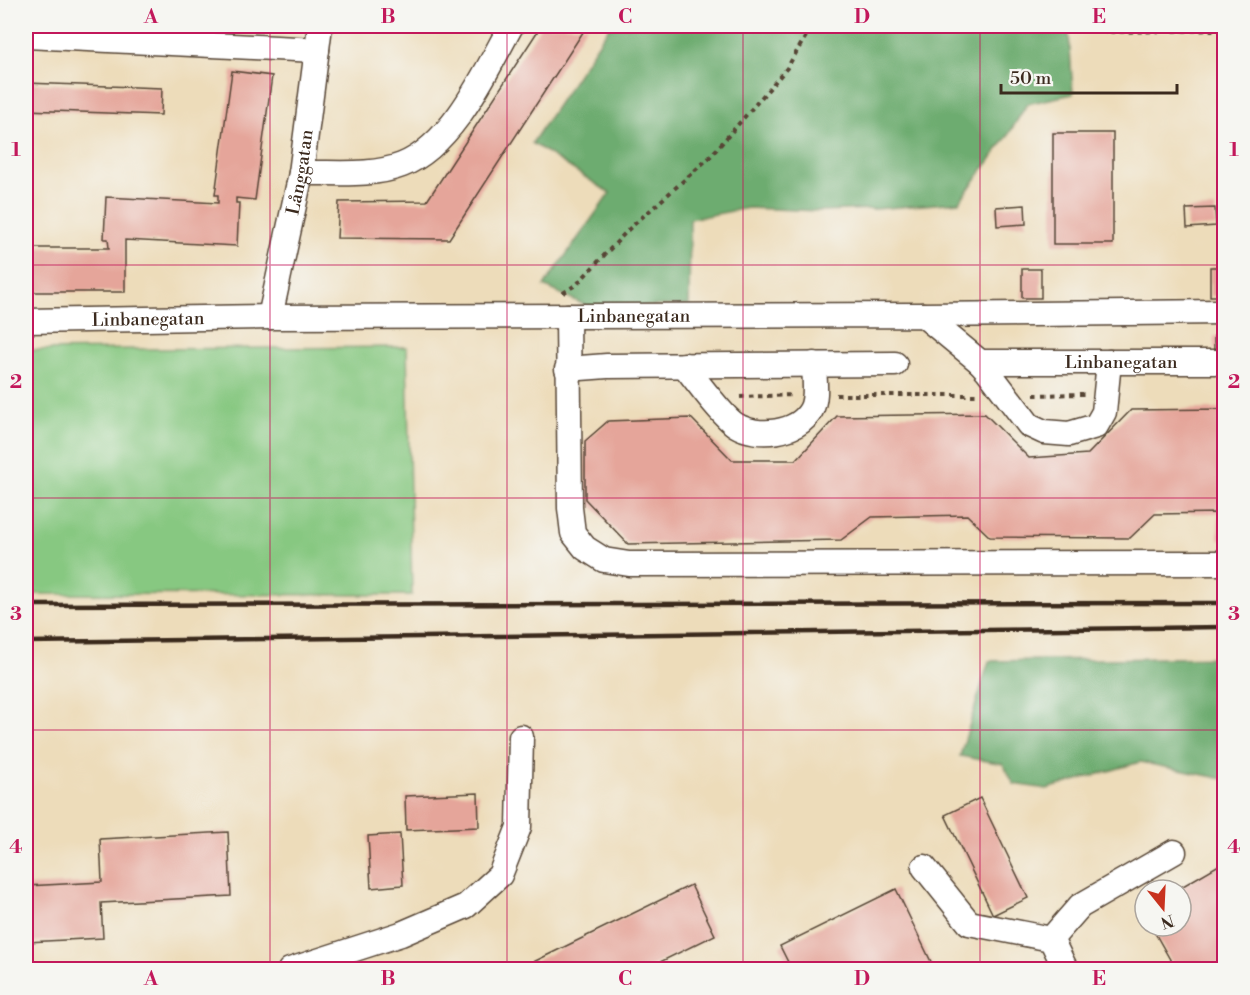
<svg xmlns="http://www.w3.org/2000/svg" width="1250" height="995" viewBox="0 0 1250 995" font-family="'Libre Bodoni',serif">
  <rect width="100%" height="100%" fill="#f6f6f2"/>
  <filter id="ink" filterUnits="userSpaceOnUse"><feTurbulence type="fractalNoise" baseFrequency=".0167" numOctaves="2"/><feDisplacementMap in="SourceGraphic" scale="12" xChannelSelector="R" yChannelSelector="G"/><feConvolveMatrix kernelMatrix="1 2 1 2 8 2 1 2 1" color-interpolation-filters="sRGB"/></filter>
  <filter id="wash" filterUnits="userSpaceOnUse"><feTurbulence type="fractalNoise" baseFrequency=".008" numOctaves="4" result="noise"/><feDisplacementMap in="SourceGraphic" scale="24" xChannelSelector="R" yChannelSelector="G"/><feGaussianBlur stdDeviation="1.35" result="paint"/><feColorMatrix in="noise" values="0 0 0 0 0 0 0 0 0 0 0 0 0 0 0 0 0 1.4 0 .05"/><feComposite in="paint" operator="in"/></filter>
  <g filter="url(#wash)">
    <rect width="100%" height="100%" fill="#eddcba"/>
    <path fill="#87c881" stroke="#617950" stroke-width="1.5" d="M407,347L412,595L26,594V350Z"/>
    <g fill="#6dac6f" stroke="#546b46" stroke-width="1.5">
      <path d="M610,26H1060L1069,34L1073,94L1027,104L1007,137L959,202L875,209L820,211L748,208L690,219L689,305L589,307L544,286L610,193L532,143Z"/>
      <path d="M1224,657V779L1140,762L1047,789L1014,784L1003,764L960,756L989,661Z"/>
    </g>
    <g id="blocks">
      <g fill="#e5a59a">
        <path d="M541,26H587L449,239L337,238L339,202L427,201Z"/>
        <path d="M232,71L272,76L255,200L236,198V203H239L237,246L125,240V292H26V248H109L108,239H104L106,197L218,203V195H215Z"/>
        <path d="M26,83L162,88L161,115L26,110Z"/>
        <rect x="1053" y="133" width="60" height="111"/>
        <path d="M1025,205L1026,224L997,226L996,207Z"/>
        <path d="M1215,208L1216,226L1187,228L1186,209Z"/>
        <rect x="1210" y="267" width="14" height="29"/>
        <rect x="1022" y="269" width="19" height="29"/>
        <path d="M1214,336H1224V348L1214,349Z"/>
        <path d="M1224,409V540H1218L1219,513L1155,514L1130,538L990,537L967,515L872,517L841,540L628,544L585,499V441L608,421L691,418L732,460H796L837,416L985,414L1029,458L1088,454L1131,410Z"/>
        <path d="M478,793L479,827L406,830L405,796Z"/>
        <path d="M980,798L1028,898L993,915L945,815Z"/>
        <path d="M228,832L231,896L101,903L103,938L27,942L26,886L102,882L100,839Z"/>
        <path d="M400,834L403,885L371,888L368,836Z"/>
        <path d="M1224,862V970H1176L1151,926H1181V890H1176Z"/>
        <path d="M691,885L715,935L644,970H517Z"/>
        <path d="M896,889L935,970H792L780,946Z"/>
      </g>
    </g>
  </g>
  <g filter="url(#ink)">
    <use href="#blocks" fill-opacity="0" stroke="#564535" stroke-width="1.5"/>
    <g fill="none" stroke-linecap="round" stroke-linejoin="round">
      <g stroke="#564535" stroke-width="27">
        <g id="minor">
          <path d="M26,36L317,50"/>
          <path d="M301,173C333,172 371,177 402,165C453,145 486,71 511,26"/>
          <path d="M923,315L1224,312"/>
          <path d="M568,316L570,508L573,533L585,548L604,560L629,564L1224,563"/>
          <path id="s1" d="M270,317L301,173L320,26"/>
          <path id="s2" d="M26,321L270,317L923,315L980,362H1224"/>
          <path d="M980,362L988,371L1029,425L1044,432L1069,434L1096,426L1104,412L1109,362"/>
          <path d="M684,365C695,379 723,417 736,425C757,438 798,434 811,410C818,397 814,378 814,364"/>
          <path d="M567,369L607,366L895,364"/>
          <path d="M924,867L969,923L1051,939L1066,970"/>
          <path d="M1051,939L1080,906L1174,852"/>
          <path d="M290,970L401,934L466,906L500,875L519,827L521,737"/>
        </g>
      </g>
      <g stroke="#564535" stroke-width="4" stroke-dasharray="4.5 4.5" stroke-linecap="butt">
        <path d="M1066,26L1112,32L1224,30"/>
        <path d="M563,293L577,284L629,229L709,158L787,68L812,26"/>
        <path d="M836,395H979"/>
        <path d="M1034,395L1084,394"/>
        <path d="M740,397L793,395"/>
      </g>
      <use href="#minor" stroke="#fff" stroke-width="24"/>
      <g stroke="#3b2a1e" stroke-width="4.5">
        <path d="M26,605L1224,603"/>
        <path d="M26,642L1224,627"/>
      </g>
    </g>
  </g>
  <path fill="none" stroke="#c2185b" stroke-width="1.5" stroke-opacity="0.55" d="M270,26V970M507,26V970M743,26V970M980,26V970M26,265H1224M26,498H1224M26,730H1224"/>
  <g text-anchor="middle" dominant-baseline="central" stroke-width="6" stroke-linejoin="round" paint-order="stroke">
    <g font-size="18" fill="#3b2a1e" stroke="#f6f6f2">
      <text stroke="none"><textPath href="#s1" startOffset="148">Långgatan</textPath></text>
      <text stroke="none"><textPath href="#s2" startOffset="608">Linbanegatan</textPath></text>
      <text stroke="none"><textPath href="#s2" startOffset="122">Linbanegatan</textPath></text>
      <text stroke="none"><textPath href="#s2" startOffset="1112">Linbanegatan</textPath></text>
    </g>
  </g>
  <rect width="1250" height="995" fill="none" stroke="#f6f6f2" stroke-width="66"/>
  <g transform="translate(1163 908) rotate(162)"><circle r="28" fill="#f6f6f2" stroke="#aba49d" stroke-width="1.5"/>
  <path d="M0-4.5L10 22L0 15L-10 22Z" fill="#c8321e"/>
  <text y="-9" font-size="16" font-weight="bold" text-anchor="middle" fill="#3b2a1e">N</text>
  </g>
  <path d="M1001 84v9h176v-9" fill="none" stroke="#3b2a1e" stroke-width="3"/>
  <text x="1010" y="84" font-size="18" fill="#3b2a1e" stroke="#f6f6f2" stroke-width="4.5" paint-order="stroke">50 m</text>
  <rect x="33" y="33" width="1184" height="929" fill="none" stroke="#c2185b" stroke-width="2"/>
  <g font-size="20" text-anchor="middle" font-weight="bold" fill="#c2185b">
    <text x="151" y="23">A</text>
    <text x="388" y="23">B</text>
    <text x="625" y="23">C</text>
    <text x="862" y="23">D</text>
    <text x="1099" y="23">E</text>
    <text x="16" y="156">1</text>
    <text x="1234" y="156">1</text>
    <text x="16" y="388">2</text>
    <text x="1234" y="388">2</text>
    <text x="16" y="620">3</text>
    <text x="1234" y="620">3</text>
    <text x="16" y="853">4</text>
    <text x="1234" y="853">4</text>
    <text x="151" y="985">A</text>
    <text x="388" y="985">B</text>
    <text x="625" y="985">C</text>
    <text x="862" y="985">D</text>
    <text x="1099" y="985">E</text>
  </g>
</svg>
